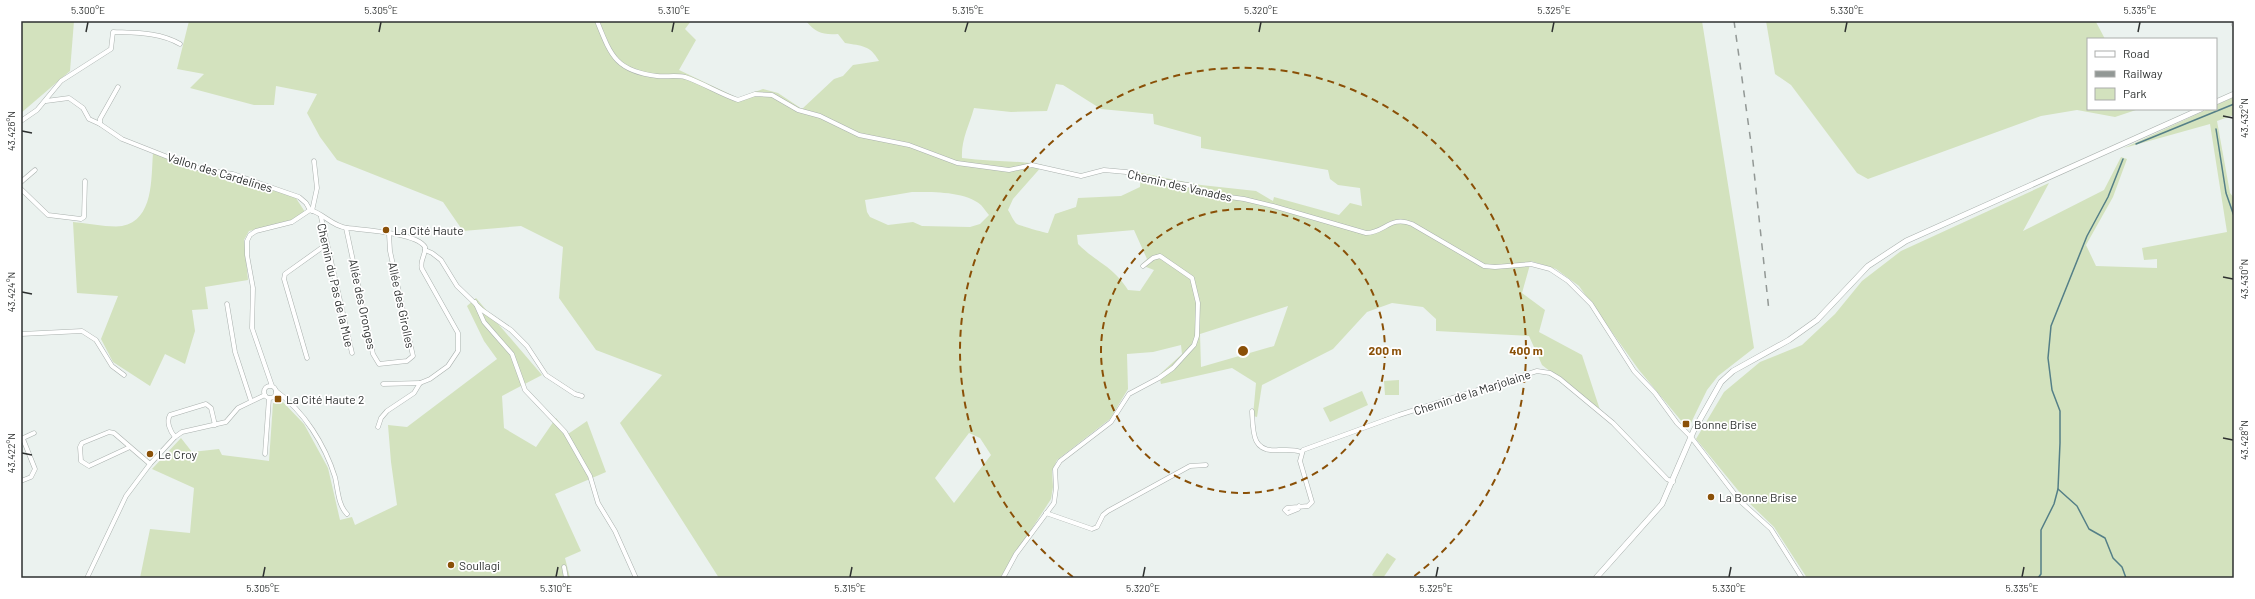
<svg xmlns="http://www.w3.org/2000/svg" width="2255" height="599" viewBox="0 0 2255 599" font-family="Barlow,sans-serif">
  <rect width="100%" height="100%" fill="#ebf2ef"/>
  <g fill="#d3e2be" fill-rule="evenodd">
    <path d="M21,21H74L70,71L21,113Z"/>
    <path d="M189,21H691L685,29L696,40L679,70L738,98L763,89L778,93L802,109L834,79L843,76L853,65L879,61C870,45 862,46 845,43L838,34C823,35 816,33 806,21H1702L1754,348L1718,376L1707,390L1688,429L1639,370L1579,286L1556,269L1531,261L1522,293L1545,310L1539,332L1582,355L1600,410L1542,365L1529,336L1436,331V319L1423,307L1392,303L1367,312L1333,349L1262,385L1257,417L1253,416L1256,383L1232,368L1161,384L1159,375L1182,354L1181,345L1153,352L1127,354L1128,389L1110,419L1057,460L1052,471L1053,487L1051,499L1000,578H719L620,423L662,375L596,350L559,298L563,247L521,226L463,231L443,202L337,160L320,137L307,113L317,94L276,86L274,105H254L190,88L204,74L177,69ZM1056,84L1063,85L1101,109L1153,114L1154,124L1201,137V148L1328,170L1330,179L1338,185L1360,188L1362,206L1350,203L1339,215L1274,197L1273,201L1256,191L1201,185L1141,173L1140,187L1121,196L1078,198L1076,207L1055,214L1048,233C1045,233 1018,225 1017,224C1013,221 1011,214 1008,210L1013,199L1043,165C1016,160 989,162 962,158C961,140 969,126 974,108L1011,112L1047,111ZM912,192C932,192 965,191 981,205C984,208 986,212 989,215L980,224L970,227L922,226L913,222L888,225L870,217L867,212L865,200ZM1134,230L1147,259L1141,265L1154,270L1140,291L1128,290C1113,266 1097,263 1078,244L1077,235ZM1288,306L1274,346L1201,367L1200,334ZM969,433L980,438L991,455L954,503L935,478Z"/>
    <path d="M1766,21H2097L2096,22L2105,39H2088V109H2139L2115,117L2077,110L2041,116L1868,179L1857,173L1791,85L1775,74Z"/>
    <path d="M2234,97V115L2217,121L2230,193L2234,198V578H1807L1774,527L1746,500L1696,439L1724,392L1760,362L1802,345L1835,314L1862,281L1901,251L2049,183L2023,231L2104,190L2121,157L2127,159L2113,197L2086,245L2096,266L2157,268V259L2144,260L2142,248L2227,232L2210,124L2124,148L2208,109H2216V105Z"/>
    <path d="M153,153L202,172L232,177L266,189L294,195L305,212L291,220L249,231L244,240L248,280L205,287L208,309L192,310L195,331L185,364L165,354L150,386L113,362L101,339L118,296L77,293L73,222C85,223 112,228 122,226C154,220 151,178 153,153Z"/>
    <path d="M476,298L542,375L502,396L504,428L536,447L556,418L568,434L587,421L606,472L555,494L581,551L565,558L570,578H140L150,529L190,533L194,488L152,469L181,438L192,452L219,449L222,455L269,461L273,403L282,401L304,424L328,468L340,520L352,517L355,525L397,505L391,462L388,425L407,427L497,359L484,341L467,306Z"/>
    <path d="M1399,380V395H1385L1384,381Z"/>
    <path d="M1362,391L1368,405L1330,422L1323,408Z"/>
    <path d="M1387,553L1396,559L1383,578H1376L1372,575Z"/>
  </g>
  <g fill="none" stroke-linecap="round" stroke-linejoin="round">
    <g stroke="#547f87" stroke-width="1.5">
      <path d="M2216,129L2226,193L2234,216"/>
      <path d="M2136,144L2234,104"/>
      <path d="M2058,489L2077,506L2089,529L2105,538L2113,558L2122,567L2126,578"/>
      <path d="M2038,578L2041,574V530L2054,504L2058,489L2060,443V411L2052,390L2048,358L2051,326L2087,236L2108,197L2123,159"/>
    </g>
    <g stroke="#aab1ae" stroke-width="5">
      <g id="minor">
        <path d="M597,21C611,56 616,71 657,76C666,77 676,75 685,77C703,83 720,94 738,100L755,94L772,95L798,110L820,116L859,135L909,145L957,163L1009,170L1032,165L1081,176L1104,170L1126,172L1148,179L1188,185L1215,195L1244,199L1273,206L1366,233C1385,233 1390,215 1412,224L1484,266L1495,267L1531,264L1550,269L1568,281L1591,304L1634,371L1655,393L1677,423L1691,437L1740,501L1771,529L1802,578"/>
        <path d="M2233,21L2234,25"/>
        <path d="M118,87L100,119V124L122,139L188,165L204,170L233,174L299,197L306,203L310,210"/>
        <path d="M46,101L69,98L83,108L89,119L100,124"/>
        <path d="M21,121L37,110L61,81L111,49L113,32C136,33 159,32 180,44"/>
        <path d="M21,182L35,170"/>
        <path d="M21,189L48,215L81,219L84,217L85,181"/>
        <path d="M312,211L317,188L314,161"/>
        <path d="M321,217L352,353"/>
        <path d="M346,228L373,354L379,364L407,361L413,356L390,251L389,234"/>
        <path d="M425,250L432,253L441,260L457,286L482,310L511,330L527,346L546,375L575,394L582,396"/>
        <path d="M475,302L484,322L512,354L525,390L565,432L590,476L598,503L615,531L636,578"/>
        <path d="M227,304L235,352L251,401"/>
        <path d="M21,334L82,331L96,340L112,366L124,375"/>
        <path d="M307,358L284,279L285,274L327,244"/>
        <path d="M383,384L420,383"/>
        <circle cx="270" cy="392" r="6"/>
        <path d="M272,386L252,328L253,288L247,255V241L250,235L256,231L292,222L310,210C323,213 333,227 348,228C365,230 417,233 425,247C426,255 419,261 422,269L458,333V351L448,366L430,379L420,383L414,393L387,411L381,418L378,427"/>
        <path d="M276,391C304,411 325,445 335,477C338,490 338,505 347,514"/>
        <path d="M1252,411C1253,433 1252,453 1279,450C1288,450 1294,449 1301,452"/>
        <path d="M175,437C170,431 166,422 170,415L206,404L211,408L215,425"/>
        <path d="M21,439L34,433"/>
        <path d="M130,447L89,466L81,461L80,447L82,443L109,432L114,433L150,464"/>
        <path d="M265,454L269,398"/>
        <path d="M21,481L31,477L35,469L23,439"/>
        <path d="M1299,506L1298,509L1288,513L1285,510L1287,508L1308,506L1312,502L1300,461L1303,450L1399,415L1537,371L1550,373L1560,379L1613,423L1667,479L1673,482"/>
        <path d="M1046,513L1092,529L1097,527L1103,515L1108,511L1190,466L1206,465"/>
        <path d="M564,567L566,578"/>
        <path d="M87,578L126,496L150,464L175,437L182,432L226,422L238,408L265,395"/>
        <path d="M1003,578L1016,554L1054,503L1056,488L1055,469L1060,461L1111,422L1129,394L1159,378L1173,368L1194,345L1197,336L1198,303L1192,278L1160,256L1153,258L1143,266"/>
      </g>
    </g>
    <g stroke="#aab1ae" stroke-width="6">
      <g id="tertiary">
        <path d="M2216,102L2234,94"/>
        <path d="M1596,578L1662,504L1694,430L1721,382L1733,371L1789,340L1817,320L1868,266L1906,241L2201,109"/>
      </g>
    </g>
    <use href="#minor" stroke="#fff" stroke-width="4"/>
    <use href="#tertiary" stroke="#fff" stroke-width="5"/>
    <path stroke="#929895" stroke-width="1.5" stroke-dasharray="7 7" stroke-linecap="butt" d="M1734,21L1751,143L1769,311"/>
  </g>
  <path fill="none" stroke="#2e3130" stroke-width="1.5" d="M86,32L88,22M379,32L381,22M672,32L674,22M965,32L968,22M1259,32L1261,22M1552,32L1554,22M1845,32L1847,22M2138,32L2140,22M2223,116L2233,118M22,131L32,133M2223,277L2233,279M22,292L32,294M2223,438L2233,440M22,453L32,455M263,577L265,567M556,577L558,567M850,577L852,567M1143,577L1145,567M1436,577L1438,567M1729,577L1731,567M2022,577L2024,567"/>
  <g fill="none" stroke="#8a5007" stroke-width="2" stroke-dasharray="7 5">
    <circle cx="1243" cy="351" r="142"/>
    <path d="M1073 577A283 283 0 1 1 1413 577"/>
  </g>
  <g fill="#8a5007" stroke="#fff" stroke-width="1.5">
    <circle cx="386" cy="230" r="4"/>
    <rect x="274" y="395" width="8" height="8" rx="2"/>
    <rect x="1682" y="420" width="8" height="8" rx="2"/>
    <circle cx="150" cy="454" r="4"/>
    <circle cx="1711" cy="497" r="4"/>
    <circle cx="451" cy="565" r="4"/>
  </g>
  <g text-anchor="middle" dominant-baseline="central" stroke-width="3.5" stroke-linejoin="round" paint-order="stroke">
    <g font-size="12" fill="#2e3130" stroke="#fff">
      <text transform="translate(220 172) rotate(17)">Vallon des Cardelines</text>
      <text transform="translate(1180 185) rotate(13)">Chemin des Vanades</text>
      <text transform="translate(336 285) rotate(77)">Chemin du Pas de la Mue</text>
      <text transform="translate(363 304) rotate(78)">Allée des Oronges</text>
      <text transform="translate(402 305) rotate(78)">Allée des Girolles</text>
      <text transform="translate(1472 392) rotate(-18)">Chemin de la Marjolaine</text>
    </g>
    <g font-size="12" fill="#2e3130" stroke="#fff" text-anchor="start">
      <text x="394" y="230">La Cité Haute</text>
      <text x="286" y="399">La Cité Haute 2</text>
      <text x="1694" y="424">Bonne Brise</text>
      <text x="158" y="454">Le Croy</text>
      <text x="1719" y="497">La Bonne Brise</text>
      <text x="459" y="565">Soullagi</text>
    </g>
  </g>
  <circle cx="1243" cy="351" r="6" fill="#8a5007" stroke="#fff" stroke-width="2"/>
  <g font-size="12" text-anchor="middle" font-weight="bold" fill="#8a5007" stroke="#fff" stroke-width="3.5" stroke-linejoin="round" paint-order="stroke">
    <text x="1385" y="355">200 m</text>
    <text x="1526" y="355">400 m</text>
  </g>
  <rect width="2255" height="599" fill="none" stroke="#ffffff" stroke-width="44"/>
  <rect x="2087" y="38" width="130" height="72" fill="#ffffff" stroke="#abadac"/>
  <rect x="2095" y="51" width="20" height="6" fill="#ffffff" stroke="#abadac"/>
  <text x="2123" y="58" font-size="12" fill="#2e3130">Road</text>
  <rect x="2095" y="71" width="20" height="6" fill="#929895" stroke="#abadac"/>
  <text x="2123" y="78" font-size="12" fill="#2e3130">Railway</text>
  <rect x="2095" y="88" width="20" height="12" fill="#d3e2be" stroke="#abadac"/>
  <text x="2123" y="98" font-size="12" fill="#2e3130">Park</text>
  <rect x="22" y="22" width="2211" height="555" fill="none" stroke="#2e3130" stroke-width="1.5"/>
  <g font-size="10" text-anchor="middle" fill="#2e3130">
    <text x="88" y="14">5.300°E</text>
    <text x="381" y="14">5.305°E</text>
    <text x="674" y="14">5.310°E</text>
    <text x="968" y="14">5.315°E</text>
    <text x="1261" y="14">5.320°E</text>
    <text x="1554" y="14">5.325°E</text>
    <text x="1847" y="14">5.330°E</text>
    <text x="2140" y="14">5.335°E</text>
    <text transform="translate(2244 118) rotate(-90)" y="4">43.432°N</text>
    <text transform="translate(11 131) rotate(-90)" y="4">43.426°N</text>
    <text transform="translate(2244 279) rotate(-90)" y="4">43.430°N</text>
    <text transform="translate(11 292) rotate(-90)" y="4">43.424°N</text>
    <text transform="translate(2244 440) rotate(-90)" y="4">43.428°N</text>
    <text transform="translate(11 453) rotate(-90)" y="4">43.422°N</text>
    <text x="263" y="592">5.305°E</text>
    <text x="556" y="592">5.310°E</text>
    <text x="850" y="592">5.315°E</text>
    <text x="1143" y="592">5.320°E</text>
    <text x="1436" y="592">5.325°E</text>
    <text x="1729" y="592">5.330°E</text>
    <text x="2022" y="592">5.335°E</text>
  </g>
</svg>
